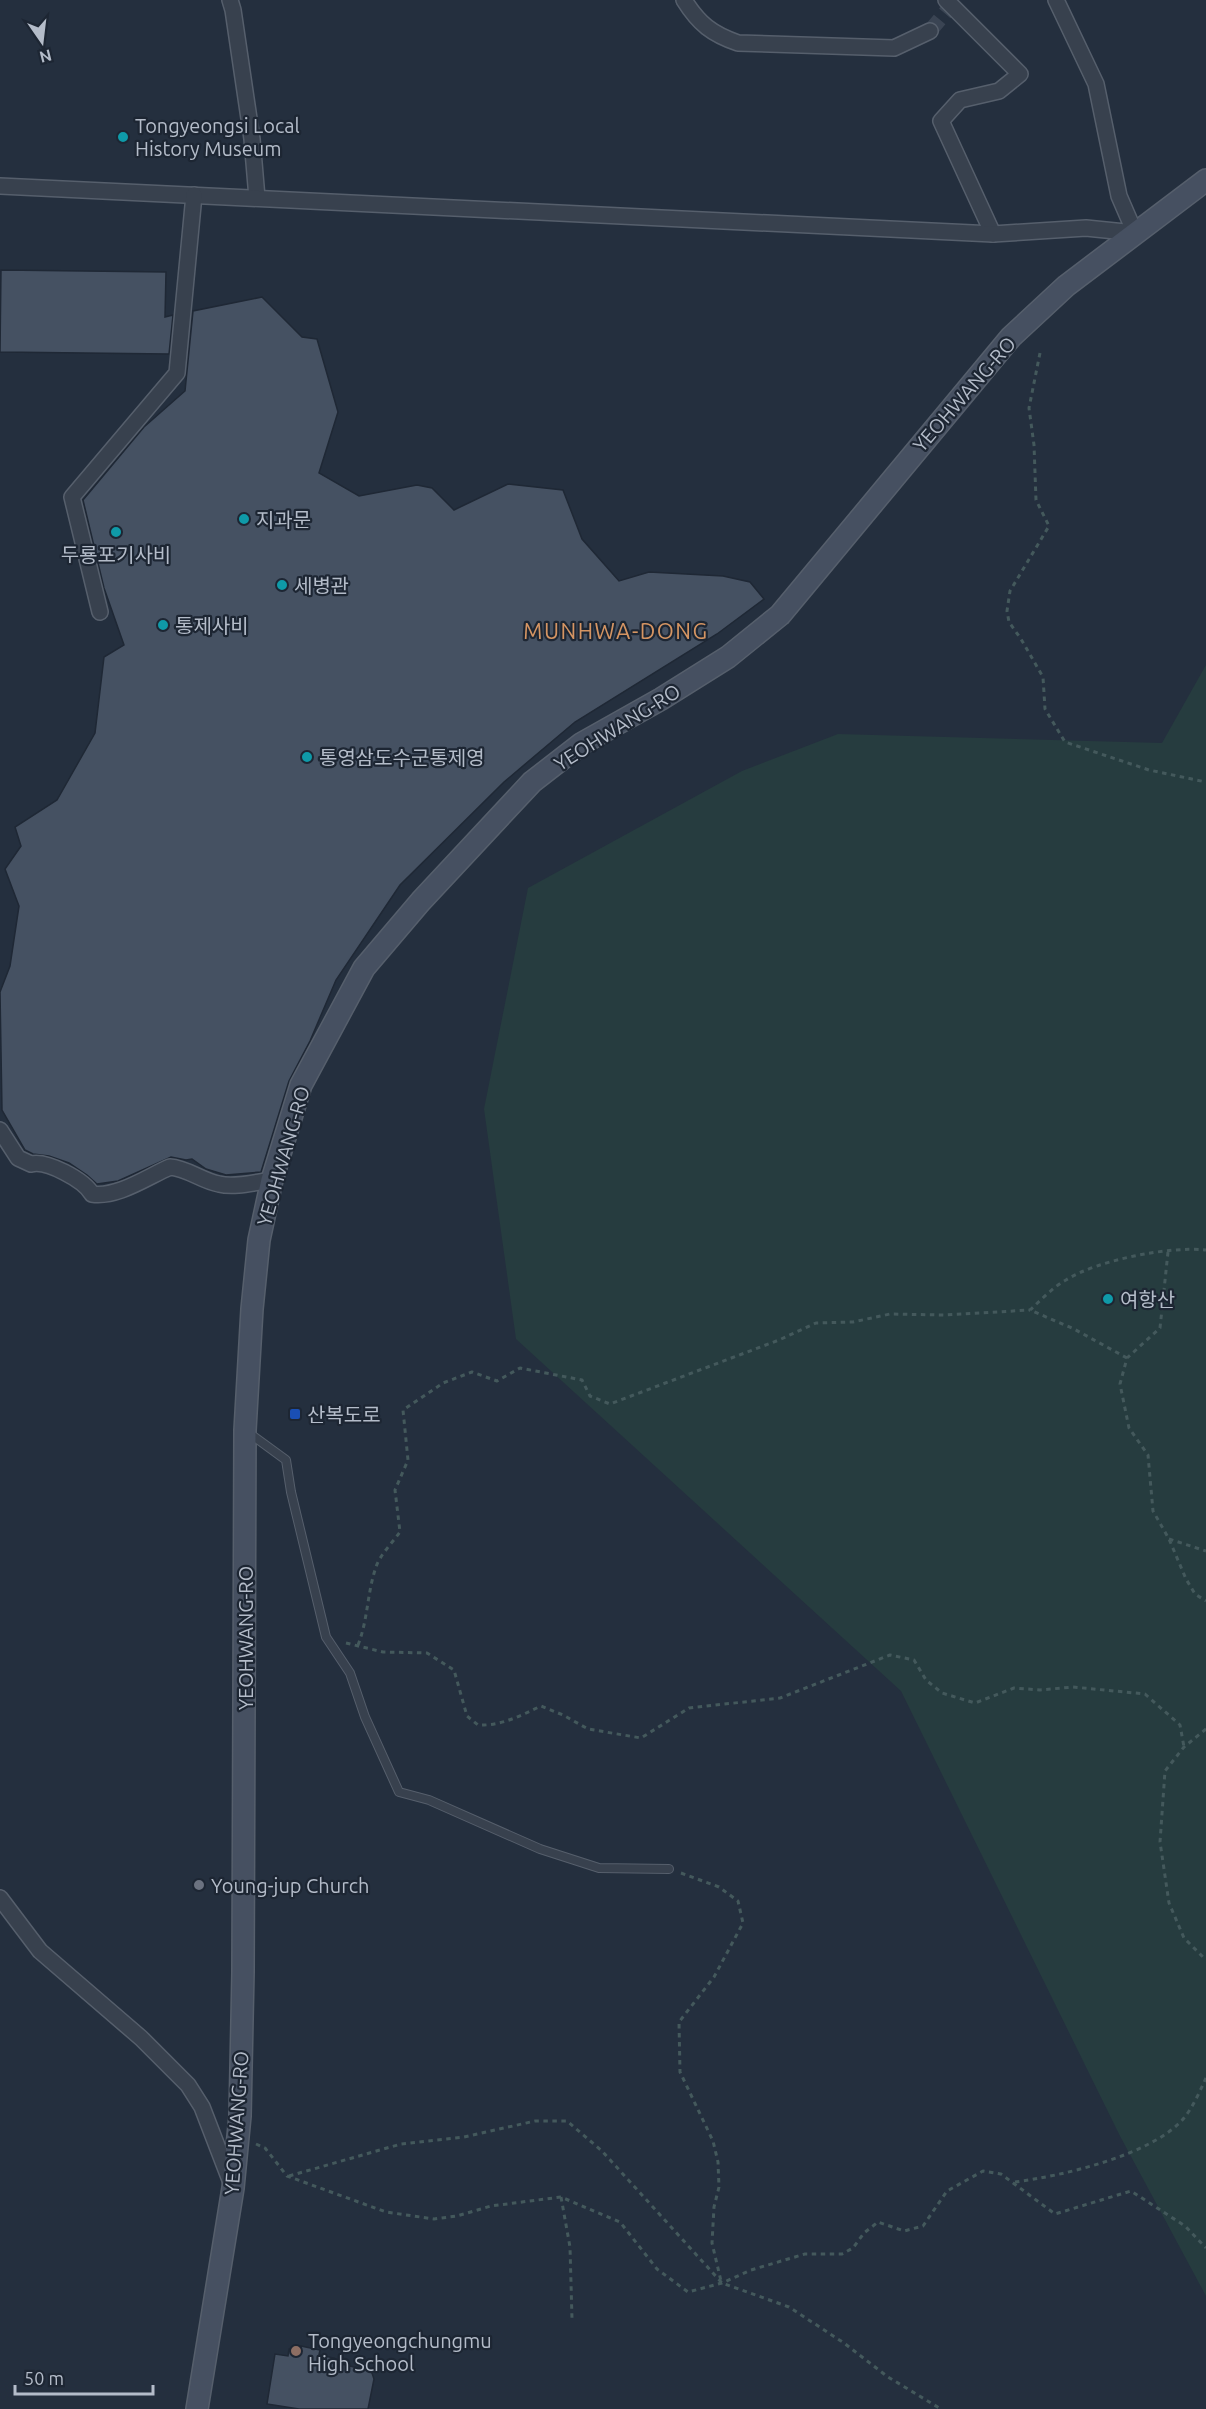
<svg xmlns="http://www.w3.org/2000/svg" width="1206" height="2409" viewBox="0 0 1206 2409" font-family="Ubuntu,'Noto Sans KR',sans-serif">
  <rect width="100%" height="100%" fill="#242f3e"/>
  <path fill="#263c3f" d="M1206,665V2296L1120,2136L901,1691L516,1339L484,1109L528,888L742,771L838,734L1162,743Z"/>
  <g fill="#455162" stroke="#1f2835" stroke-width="1.5">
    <path d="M1,270L166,272L165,317L173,315L169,354L0,352Z"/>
    <path d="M262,297L302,337L317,339L338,412L319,473L359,496L417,485L432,488L454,510L508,484L563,490L582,539L619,581L649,572L723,576L750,582L764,599L717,634L575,722L504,782L400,885L336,980L310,1041L289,1081L261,1172L226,1175L206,1169L192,1159L186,1160L171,1157L118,1181L97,1184L87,1175L69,1163L49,1156L33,1154L25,1150L2,1110L0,992L10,966L19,906L5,869L21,846L15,827L57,800L95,733L104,657L124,645L104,588L83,500L144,427L185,391L193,311Z"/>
    <path d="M301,2346L320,2350L319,2355L334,2358L333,2362L358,2368H367L372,2373L374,2379L368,2409H299L267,2404L275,2354L288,2356L289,2349L301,2351Z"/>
  </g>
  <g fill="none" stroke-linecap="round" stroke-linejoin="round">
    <path stroke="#3a4453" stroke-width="15" stroke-dasharray="15 8" stroke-linecap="butt" d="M930,31L956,0"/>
    <g stroke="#565f6c" stroke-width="10">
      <path id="lane" d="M249,1433L286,1460L291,1492L326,1637L350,1673L365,1717L399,1792L429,1800L540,1849L599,1868L669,1869"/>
    </g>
    <g stroke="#565f6c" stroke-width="18">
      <g id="street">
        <path d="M230,0L233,10L252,139L257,198"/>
        <path d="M684,0C699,24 712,34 738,43L894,48L930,31"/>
        <path d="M946,0L1020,74L999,91L960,100L941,121L993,234"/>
        <path d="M0,186L993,234L1086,228L1135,233L1119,196L1096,84L1056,0"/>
        <path d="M100,612L72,497L177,373L194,195"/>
        <path d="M0,1130L18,1158L31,1164C47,1160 84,1180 92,1194C117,1198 147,1177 170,1167C187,1168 202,1181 219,1184C235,1188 256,1182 272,1180"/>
        <path d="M0,1898L40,1951L141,2038L188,2085L202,2107L232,2185"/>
      </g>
    </g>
    <g stroke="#565f6c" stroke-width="24">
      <path id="secondary" d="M197,2409L233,2188L240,2116L243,1972L245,1430L252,1309L259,1240L272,1180L301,1085L364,968L421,901L532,782L581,744L661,699L728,657L780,615L1011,337L1066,286L1206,180"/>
    </g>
    <g stroke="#44595c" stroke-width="3" stroke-dasharray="4.5 4.5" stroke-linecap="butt">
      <path d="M1040,353L1029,408L1034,445L1036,500L1049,526L1010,591L1007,611L1009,622L1021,639L1043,677L1045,709L1065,742L1149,770L1206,782"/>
      <path d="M1168,1252L1160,1328L1127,1358L1120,1384L1129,1428L1148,1455L1153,1511L1169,1539L1186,1579L1195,1594L1206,1601"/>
      <path d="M1127,1358L1074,1329L1030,1310C1041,1300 1053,1287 1066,1280C1098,1260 1169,1246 1206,1250"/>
      <path d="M1169,1539L1206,1551"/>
      <path d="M346,1643L383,1652L427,1653L454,1670L467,1716L478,1725C501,1726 520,1716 541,1706L563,1715L588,1729L641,1738L689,1708L780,1698L890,1655L914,1660L926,1680L942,1693L975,1703L1014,1688L1040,1690L1073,1687L1145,1694L1180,1725L1184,1747"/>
      <path d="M358,1645C368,1620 367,1593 376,1567C380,1555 392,1543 400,1532L395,1490L408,1460L403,1410L443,1383L472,1372L497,1381L520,1368L582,1380L590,1396L610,1404L779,1340L816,1323L853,1322L890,1314L945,1315L1030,1310"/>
      <path d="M1206,1729L1184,1747L1165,1771L1160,1842L1169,1903L1184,1938L1206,1960"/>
      <path d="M681,1873L719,1887L738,1901L743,1923L714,1977L679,2022L680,2072L713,2141L718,2162L719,2187L714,2207L712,2243L721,2281"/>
      <path d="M256,2144L265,2148L287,2176L386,2212L434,2219L457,2216L491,2206L561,2197L620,2222L657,2269L688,2292L722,2283L751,2270L805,2254H842L853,2248L864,2233L878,2222L904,2231L923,2226L947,2191L983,2171L1001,2174L1055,2214L1131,2191L1185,2226L1206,2248"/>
      <path d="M289,2176L401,2144L464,2137L535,2121H567L602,2151L722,2283L789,2307L844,2343L888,2377L941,2409"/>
      <path d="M1015,2182C1062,2176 1153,2155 1184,2118C1193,2107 1200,2091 1206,2078"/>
      <path d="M561,2197L570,2247L572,2319"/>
    </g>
    <use href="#lane" stroke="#38414e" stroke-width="8"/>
    <use href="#street" stroke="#38414e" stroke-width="15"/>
    <use href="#secondary" stroke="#465061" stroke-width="21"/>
  </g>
  <g fill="#0f9aa8" stroke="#1d2633" stroke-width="2">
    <circle cx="123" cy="137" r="6"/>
    <circle cx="244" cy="519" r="6"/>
    <circle cx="116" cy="532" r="6"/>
    <circle cx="282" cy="585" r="6"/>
    <circle cx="163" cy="625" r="6"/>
    <circle cx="307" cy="757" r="6"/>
    <circle cx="1108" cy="1299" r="6"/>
  </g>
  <rect fill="#1a4fb4" stroke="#1d2633" stroke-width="2" x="289" y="1408" width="12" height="12" rx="3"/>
  <circle fill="#6b7280" stroke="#1d2633" stroke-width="2" cx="199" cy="1885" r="6"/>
  <circle fill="#8d6e63" stroke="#1d2633" stroke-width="2" cx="296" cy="2351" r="6"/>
  <g text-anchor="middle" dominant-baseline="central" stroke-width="4.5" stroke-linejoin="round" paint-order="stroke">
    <g font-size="20" fill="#b4bcc9" stroke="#1d2633" text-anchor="start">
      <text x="135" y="125">Tongyeongsi Local<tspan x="135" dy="23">History Museum</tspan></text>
      <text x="256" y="519">지과문</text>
      <text x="116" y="554" text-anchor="middle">두룡포기사비</text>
      <text x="294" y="585">세병관</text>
      <text x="175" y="625">통제사비</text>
      <text x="319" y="757">통영삼도수군통제영</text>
      <text x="1120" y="1299">여항산</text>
      <text x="307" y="1414">산복도로</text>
      <text x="211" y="1885">Young-jup Church</text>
      <text x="308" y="2340">Tongyeongchungmu<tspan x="308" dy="23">High School</tspan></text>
    </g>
    <g font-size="20" fill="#b4bcc9" stroke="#1d2633">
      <text transform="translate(964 394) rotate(-49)">YEOHWANG-RO</text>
      <text transform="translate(617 727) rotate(-32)">YEOHWANG-RO</text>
      <text transform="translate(283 1156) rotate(-74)">YEOHWANG-RO</text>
      <text transform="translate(245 1638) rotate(-90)">YEOHWANG-RO</text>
      <text transform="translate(236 2123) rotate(-86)">YEOHWANG-RO</text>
    </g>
    <g font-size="22" letter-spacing="1.5" fill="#d59563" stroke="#1d2633">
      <text x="616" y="630">MUNHWA-DONG</text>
    </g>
  </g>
  <g transform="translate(42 42) rotate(166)" stroke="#1d2633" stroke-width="4.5" paint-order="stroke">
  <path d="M0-4.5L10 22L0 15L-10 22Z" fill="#b4bcc9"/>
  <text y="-9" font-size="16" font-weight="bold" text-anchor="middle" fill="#b4bcc9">N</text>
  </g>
  <path d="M15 2385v9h138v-9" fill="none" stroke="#b4bcc9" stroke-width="3"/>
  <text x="24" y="2385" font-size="18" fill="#b4bcc9" stroke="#1d2633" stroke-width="4.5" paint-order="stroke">50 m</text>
</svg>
